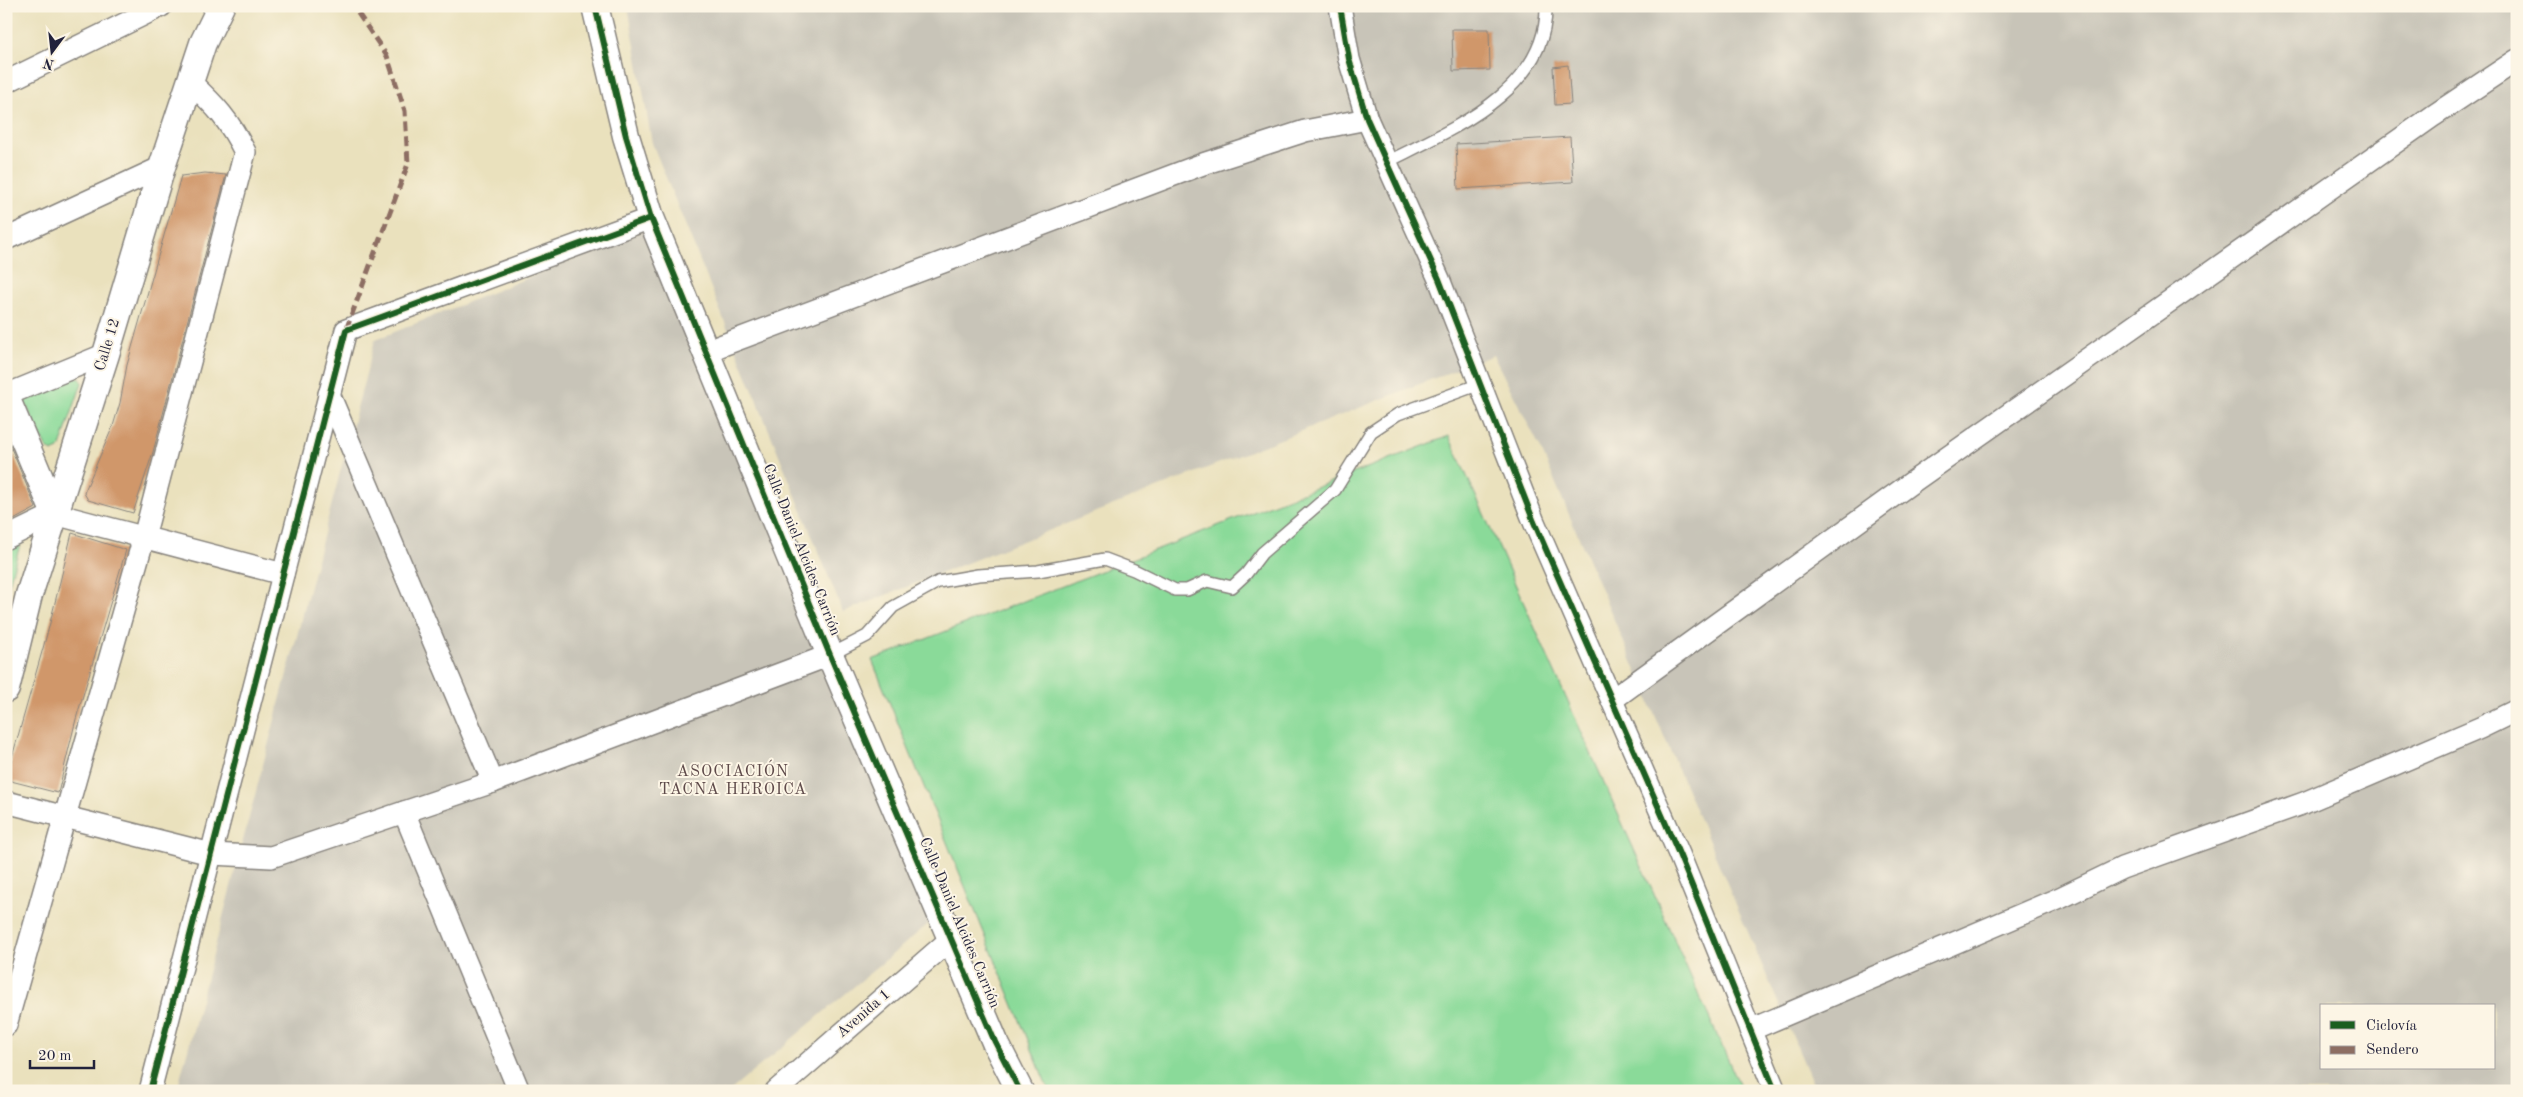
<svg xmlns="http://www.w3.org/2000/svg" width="2523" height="1097" viewBox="0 0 2523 1097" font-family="'Old Standard TT',serif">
  <rect width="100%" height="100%" fill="#fcf5e5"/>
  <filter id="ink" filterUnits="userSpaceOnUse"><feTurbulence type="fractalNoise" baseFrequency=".02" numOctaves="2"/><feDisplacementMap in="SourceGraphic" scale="10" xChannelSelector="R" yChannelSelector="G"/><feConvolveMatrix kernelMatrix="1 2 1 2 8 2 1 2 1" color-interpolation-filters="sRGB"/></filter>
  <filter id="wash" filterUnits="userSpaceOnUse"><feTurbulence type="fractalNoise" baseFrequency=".0096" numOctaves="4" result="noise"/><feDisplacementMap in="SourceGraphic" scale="20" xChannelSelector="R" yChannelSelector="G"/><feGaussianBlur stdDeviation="1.12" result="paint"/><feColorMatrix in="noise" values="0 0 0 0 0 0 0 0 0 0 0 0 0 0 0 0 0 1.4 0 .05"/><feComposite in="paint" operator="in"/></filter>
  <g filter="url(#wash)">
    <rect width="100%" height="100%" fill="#eae1bd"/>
    <g fill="#c8c4b8" fill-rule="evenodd">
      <path d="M628,6H2517V1091H1816L1541,449L1493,355L843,612L652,143ZM2322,1006H2494V1068H2322Z"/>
      <path d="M652,227L933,920L730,1091H177L375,340Z"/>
    </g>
    <g fill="#8ada99" stroke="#567e6a">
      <path d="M70,376L80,378L82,383L59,449L52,452L46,447L24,401Z"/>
      <path d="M1449,436L1742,1091H1049L872,660Z"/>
      <path d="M22,538L6,594V545Z"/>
    </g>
    <g id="blocks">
      <g fill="#d0976a">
        <path d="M1452,29H1489L1490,70L1453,71Z"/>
        <path d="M1568,65L1571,104L1555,105L1553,67Z"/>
        <path d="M1570,137L1573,182L1458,189L1456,144Z"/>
        <path d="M205,173L226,175L153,452L133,513L88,500L84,493L113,426L120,403L127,365L181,176Z"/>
        <path d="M6,436L36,508L6,524Z"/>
        <path d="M72,533L126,550L76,719L58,793L11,781L7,775L49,627Z"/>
      </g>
    </g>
  </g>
  <g filter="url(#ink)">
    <use href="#blocks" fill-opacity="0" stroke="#86827c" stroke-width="1"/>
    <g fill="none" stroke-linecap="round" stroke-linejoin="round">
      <g stroke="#86827c" stroke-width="14">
        <g id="service">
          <path d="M1387,162C1450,130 1548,91 1546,6"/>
          <path d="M830,655L867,636L893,607L938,582L978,575L1038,571L1105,559L1134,570L1175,590H1187L1207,581L1232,587L1246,574L1262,553L1335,490L1371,432L1398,414L1480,384"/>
        </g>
      </g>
      <g stroke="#86827c" stroke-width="24">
        <g id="minor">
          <path d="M1340,6L1349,59L1367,119L1439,279L1534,522L1679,854L1775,1091"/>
          <path d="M6,82L161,6"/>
          <path d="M6,239L162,167"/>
          <path d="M707,351L1203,164L1305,131L1367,119"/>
          <path d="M329,394L493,782"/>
          <path d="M6,395L106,354"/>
          <path d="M6,538L55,514L283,574"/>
          <path d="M1613,699L1911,483L2433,116L2517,60"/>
          <path d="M6,802L211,854L271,857L493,782L830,655"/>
          <path d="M404,812L519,1091"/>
          <path d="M6,1025L144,537L245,152C229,120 216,106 190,82"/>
          <path d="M1750,1030L2060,898L2122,868L2304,803L2480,728L2517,710"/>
          <path d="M150,1091L346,330L651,218"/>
          <path d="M776,1091L952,938"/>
        </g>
      </g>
      <g stroke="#86827c" stroke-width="29">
        <g id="tertiary">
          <path d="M595,6L626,136L651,218L830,655L995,1042L1020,1091"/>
          <path d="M6,397L55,514"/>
          <path d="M6,689L29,595L106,354L162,167L203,43L221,6"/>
        </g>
      </g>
      <use href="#service" stroke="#fff" stroke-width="11"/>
      <use href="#minor" stroke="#fff" stroke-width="21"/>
      <use href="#tertiary" stroke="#fff" stroke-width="26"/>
      <path stroke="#8d6e63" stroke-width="5" stroke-dasharray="10 5" stroke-linecap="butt" d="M346,330L408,164L405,111L387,56L353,6"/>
      <g stroke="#fcf5e5" stroke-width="9">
        <g id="cycleway">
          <path d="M595,6L626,136L651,218L830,655L995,1042L1020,1091"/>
          <path d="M1340,6L1349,59L1367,119L1439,279L1534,522L1679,854L1775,1091"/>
          <path d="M150,1091L346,330L651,218"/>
        </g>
      </g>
      <use href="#cycleway" stroke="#1b5e20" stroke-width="6"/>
    </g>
  </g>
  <g text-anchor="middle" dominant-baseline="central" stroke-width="4" stroke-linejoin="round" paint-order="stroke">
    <g font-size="15" fill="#22223b" stroke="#fcf5e5">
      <text transform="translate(108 345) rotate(-73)">Calle 12</text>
      <text transform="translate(801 550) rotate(68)">Calle Daniel Alcides Carrión</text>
      <text transform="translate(959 923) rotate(67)">Calle Daniel Alcides Carrión</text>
      <text transform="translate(864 1014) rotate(-41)">Avenida 1</text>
    </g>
    <g font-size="16" letter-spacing="1" fill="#5f4b4b" stroke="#fcf5e5">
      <text x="733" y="772">ASOCIACIÓN<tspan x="733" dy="18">TACNA HEROICA</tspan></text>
    </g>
  </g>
  <rect width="2523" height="1097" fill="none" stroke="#fcf5e5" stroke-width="25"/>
  <rect x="2320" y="1004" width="175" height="65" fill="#fcf5e5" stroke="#a5a1a1"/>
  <rect x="2330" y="1021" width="25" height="8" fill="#1b5e20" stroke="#a5a1a1"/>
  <text x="2366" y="1030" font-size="15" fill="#22223b">Ciclovía</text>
  <rect x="2330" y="1046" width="25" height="8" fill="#8d6e63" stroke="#a5a1a1"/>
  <text x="2366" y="1054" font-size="15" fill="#22223b">Sendero</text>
  <g transform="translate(52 52) rotate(195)" stroke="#fcf5e5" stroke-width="4" paint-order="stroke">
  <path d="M0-4L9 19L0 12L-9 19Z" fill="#22223b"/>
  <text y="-8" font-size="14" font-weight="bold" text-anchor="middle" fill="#22223b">N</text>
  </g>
  <path d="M30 1060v8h64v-8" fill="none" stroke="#22223b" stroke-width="2.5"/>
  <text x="38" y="1060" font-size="15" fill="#22223b" stroke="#fcf5e5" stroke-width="4" paint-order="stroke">20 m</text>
</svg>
